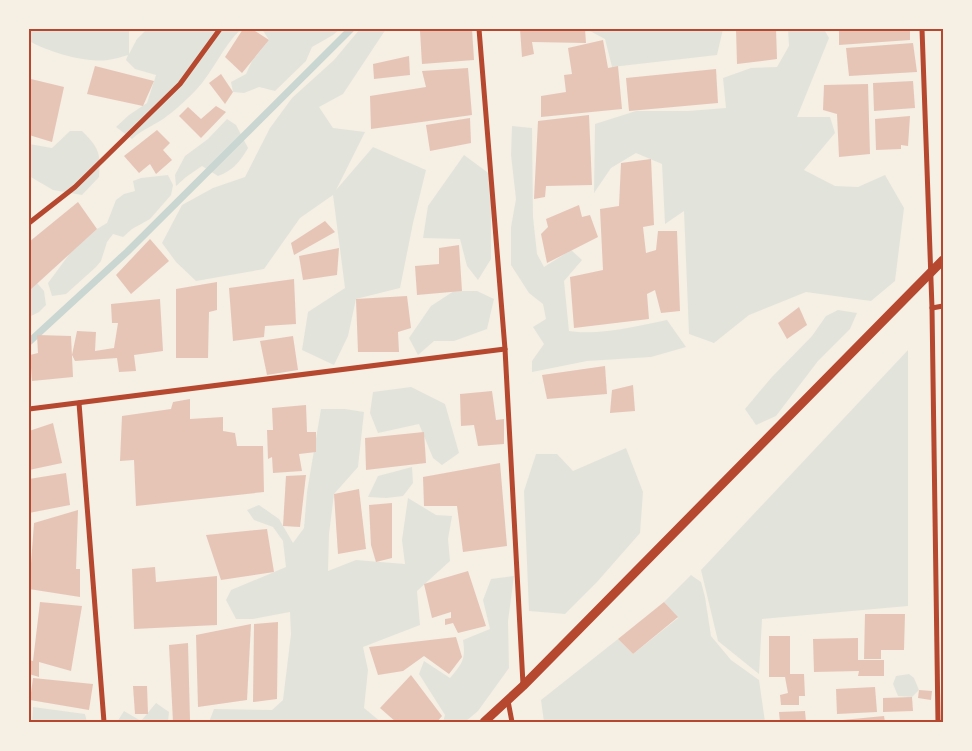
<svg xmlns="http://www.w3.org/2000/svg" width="972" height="751" viewBox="0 0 972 751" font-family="'Fira Sans Condensed',sans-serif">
  <rect width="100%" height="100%" fill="#f6efe4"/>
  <g fill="#e2e4dc">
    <path d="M29,29H129V54L137,39L147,29H241C223,46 213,72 196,90C187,99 177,109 167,116C156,125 142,129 132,139L116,127L129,115L147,103L156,75L135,69L126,60L128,55C121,57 115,59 108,60C85,63 49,52 29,41Z"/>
    <path d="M262,29H340L333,35L312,47L306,61L275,91L259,87L244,93L233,92L231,82L246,74L252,61L269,40Z"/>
    <path d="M360,29H386L343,94L319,107L333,128L365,132L336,190L373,147L426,170L413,223L400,288L356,299L348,336L334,365L302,350L308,312L345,288L333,195L300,218L264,269L196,281L176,262L162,243L182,205L213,188L245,177L270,128L292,98L334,60Z"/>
    <path d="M588,29H723L717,55L612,67L605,39L588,30Z"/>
    <path d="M788,29H824L829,38L797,117H830L835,133L804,170L835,186L858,187L885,175L904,208L895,281L871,301L806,292L749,315L714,343L689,334L684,211L665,224L662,164L636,153L611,168L594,193L595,124L636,111H688L726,108L723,78L751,68L777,67L789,46Z"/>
    <path d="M227,119L236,125L248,148C240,162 232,171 218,176L202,166L186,177L176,186L175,175L185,156L208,139Z"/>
    <path d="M512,126L532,128L533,217L537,254L544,267L571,250L582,260L564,281L569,331C599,336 637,326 667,320L686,347L651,357L587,361L532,372V361L544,344L533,327L546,319L543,304L529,293L511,265V227L516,199L511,155Z"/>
    <path d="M70,131H82C99,148 101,153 99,177L82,195L53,190L29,176V144L52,148Z"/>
    <path d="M464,155L491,175V259L478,280L467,266L460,239L423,238L428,206Z"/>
    <path d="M168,175L173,185L171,195L150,219L132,229L123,237L113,234L107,242L101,261L96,267L66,294L52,296L48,283L71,252L97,229L107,223L116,200L124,194L135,191L133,181L141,178Z"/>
    <path d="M37,283L44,291L46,305L39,312L29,317V291Z"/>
    <path d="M454,291H477L494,299L487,329L454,341H434L418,355L409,338L431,306Z"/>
    <path d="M838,310L857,313L850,329L818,361L776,416L756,425L745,409L771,378L812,336L826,316Z"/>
    <path d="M908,350V606L762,619L759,674L718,641L701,570Z"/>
    <path d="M411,387L445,404L459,453L442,465L433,458L419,424L378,433L370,413L373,392Z"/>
    <path d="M321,409H345L364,412L358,467L334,494L329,534L328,571L356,560L405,564L402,540L408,498L436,515L452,516L448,539L450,561L417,591L420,625L363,647L368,670L364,708L381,722H209L214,709L272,710L283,700L291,634L290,612L253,619H236L226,600L231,590L286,567L283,541L273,527L254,520L247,510L259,505L279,519L293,543L304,528L307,492Z"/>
    <path d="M626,448L643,492L640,533L597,582L565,614L529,611L524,491L536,454H557L573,471Z"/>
    <path d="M412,467L413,483L403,496L386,498L368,497L378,476Z"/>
    <path d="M691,575L701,582L705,597L711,636L731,660L759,680L765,722H544L541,700L618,639L633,654L678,618L664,602Z"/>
    <path d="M514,576L508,621L509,668L478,711L465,722H443L445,715L419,674L424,661L450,678C462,663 466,660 463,640L490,629L483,600L491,579Z"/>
    <path d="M909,674L914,678L919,690L912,697L898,696L893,684L896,676Z"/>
    <path d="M156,703L169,712L168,722H117L124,711L141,721Z"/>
    <path d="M33,707L85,714L87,722H32Z"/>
  </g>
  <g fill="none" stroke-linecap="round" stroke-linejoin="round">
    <path stroke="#c9d6d2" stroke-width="7" d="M29,342L127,252L351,29"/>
  </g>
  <g fill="#e6c5b7">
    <path d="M243,29H252L269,40L242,73L225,57Z"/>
    <path d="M432,29H472L474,60L422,64L420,31Z"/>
    <path d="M520,29H585L586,43L532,42L534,54L522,57Z"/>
    <path d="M736,29H776L777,59L737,64Z"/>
    <path d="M839,29H910V40L839,45Z"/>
    <path d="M603,40L608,68L618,66L622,109L541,117V96L566,92L564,75L572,74L568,48Z"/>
    <path d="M913,43L917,72L849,76L846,48Z"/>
    <path d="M409,56L410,75L374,79L373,64Z"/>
    <path d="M95,66L154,81L143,106L87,94Z"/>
    <path d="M468,68L472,115L371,129L370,96L426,87L422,71Z"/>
    <path d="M716,69L718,103L629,111L626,78Z"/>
    <path d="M221,74L233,92L225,104L209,83Z"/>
    <path d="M31,79L64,87L52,142L29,135V92Z"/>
    <path d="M913,81L915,108L874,111L873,83Z"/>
    <path d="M868,84L870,154L839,157L837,114L823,110L824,85Z"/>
    <path d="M216,106L226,112L201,138L179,116L188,107L201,119Z"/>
    <path d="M589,115L592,185L546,186L545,197L534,199L538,121Z"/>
    <path d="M910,116L908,146L901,145V149L876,150L875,119Z"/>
    <path d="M470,118L471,143L430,151L426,125Z"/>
    <path d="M157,130L170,143L163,150L172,160L156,174L150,164L139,173L124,156Z"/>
    <path d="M651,159L654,225L643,227L646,253L656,250L658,231H677L680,311L661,313L655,290L647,294L649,319L574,328L570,277L603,270L600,209L619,206L621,163Z"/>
    <path d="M78,202L97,229L29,291V242Z"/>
    <path d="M579,205L582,217L590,215L598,237L547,263L541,234L548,227L546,219Z"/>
    <path d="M325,221L335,232L294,255L291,243Z"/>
    <path d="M150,239L169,261L131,294L116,275Z"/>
    <path d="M459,245L462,291L417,295L415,266L439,264V248Z"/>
    <path d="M339,248L337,275L303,280L299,256Z"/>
    <path d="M294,279L296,324L265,326L264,337L233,341L229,288Z"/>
    <path d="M217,282V310L209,312L208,358H176V289Z"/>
    <path d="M407,296L411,328L398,332L399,352H358L356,299Z"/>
    <path d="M160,299L163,351L134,355L136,371L119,372L117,358L75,361L72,355L77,331L96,332L95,351L114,348L118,323H112L111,304Z"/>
    <path d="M799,307L807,325L787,339L778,323Z"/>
    <path d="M37,335L71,336L73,377L32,381L30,355L38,353Z"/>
    <path d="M293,336L298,370L267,375L260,341Z"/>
    <path d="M605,366L607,394L547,399L542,375Z"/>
    <path d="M633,385L635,411L610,413L612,390Z"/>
    <path d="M492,391L496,420L504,419V444L478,446L474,425L461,426L460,394Z"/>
    <path d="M190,399V419L223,417V431L235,433L237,446H263L264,492L136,506L134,460L120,461L122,416L171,409L173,402Z"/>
    <path d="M306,405L307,432H316V452L299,454L302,471L273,473L272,457L268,459L267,430H273L272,408Z"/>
    <path d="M53,423L62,463L29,470V431Z"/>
    <path d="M424,432L426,463L366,470L365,438Z"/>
    <path d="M500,463L507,546L463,552L457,506H424L423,477Z"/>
    <path d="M66,473L70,505L29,513V479Z"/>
    <path d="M306,475L300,527L283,526L286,476Z"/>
    <path d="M359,489L366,549L338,554L334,494Z"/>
    <path d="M392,503V558L376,562L371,545L369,505Z"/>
    <path d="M78,510L76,569H80V597L29,589V563H31L34,523Z"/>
    <path d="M267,529L274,572L221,580L206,535Z"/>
    <path d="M155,567L156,582L217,576V625L134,629L132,569Z"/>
    <path d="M468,571L486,626L458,633L453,623L445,625V619L451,618V612L432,618L424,584Z"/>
    <path d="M40,602L82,606L71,671L39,662V677L29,674V660L33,661Z"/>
    <path d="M664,602L678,617L633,654L618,639Z"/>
    <path d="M865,614H905L904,650H881V659H864Z"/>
    <path d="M278,622L277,699L253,702L254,624Z"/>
    <path d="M251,624L247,700L198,707L196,635Z"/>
    <path d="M769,636H790V674H804L805,696H799V705H781L780,695L788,693L785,677H769Z"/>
    <path d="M456,637L462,657L449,674L424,656L403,671L378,675L369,647Z"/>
    <path d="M858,638V660H884V676H858L859,671L814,672L813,639Z"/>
    <path d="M188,643L190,720L173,722L169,645Z"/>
    <path d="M411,675L442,716L437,722H396L380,708Z"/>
    <path d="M33,678L93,684L89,710L30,700Z"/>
    <path d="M133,686H147L148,714H135Z"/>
    <path d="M875,687L877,712L837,714L836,689Z"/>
    <path d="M919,690L932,691L931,700L918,698Z"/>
    <path d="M912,697L913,711L883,712V698Z"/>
    <path d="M805,711L806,722H780L779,712Z"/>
    <path d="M884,716L885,722H832V721Z"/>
  </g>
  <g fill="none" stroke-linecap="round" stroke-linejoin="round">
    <g stroke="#b5482f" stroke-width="5">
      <path d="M479,29L505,349L523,684"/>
      <path d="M922,29L932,308L938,722"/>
      <path d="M29,223L75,187L180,84L220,29"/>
      <path d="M932,308L943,306"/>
      <path d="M79,403L104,722"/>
      <path d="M29,409L505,349"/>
      <path d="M508,701L512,722"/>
    </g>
    <path stroke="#b5482f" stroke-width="9" d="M484,722L523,686L943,260"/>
  </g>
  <rect width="972" height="751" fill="none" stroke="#f6efe4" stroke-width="60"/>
  <rect x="30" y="30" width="912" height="691" fill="none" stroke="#b5482f" stroke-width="2"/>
</svg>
